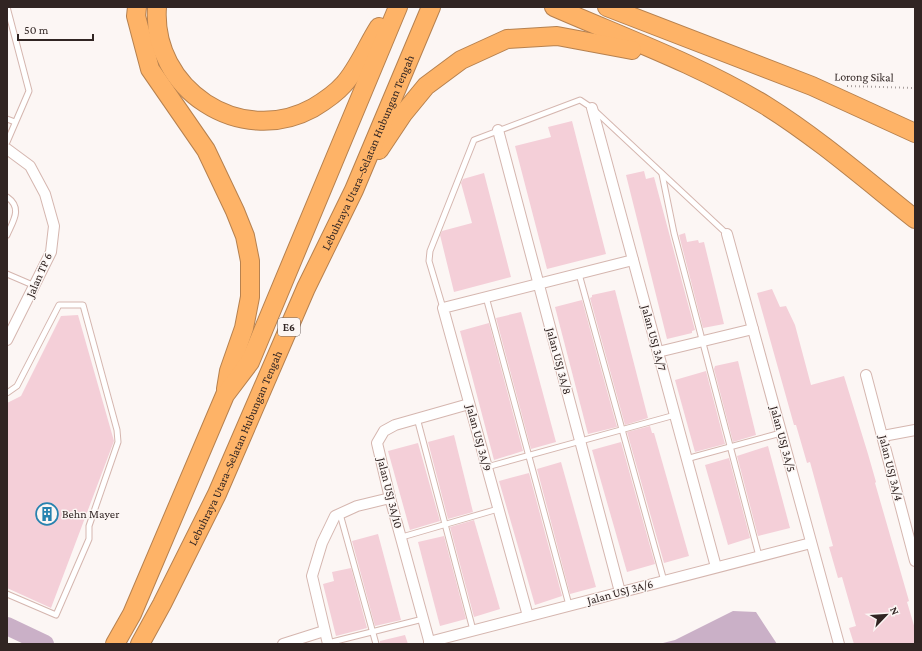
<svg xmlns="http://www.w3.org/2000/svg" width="922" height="651" viewBox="0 0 922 651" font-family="'Crimson Pro',serif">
  <rect width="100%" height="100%" fill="#fcf6f4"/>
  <path fill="#cab0c7" d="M733,611L756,612L777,644H659L675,640Z"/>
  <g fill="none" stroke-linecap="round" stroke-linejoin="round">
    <path stroke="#cab0c7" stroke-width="18" d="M7,626L45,644"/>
  </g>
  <g fill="#f4cfd8">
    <path d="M572,121L606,254L547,269L515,146L551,137L548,127Z"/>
    <path d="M644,171L646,179L654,177L695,330L692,331V333L667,339L626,175Z"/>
    <path d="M484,173L511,277L454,292L440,235L442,231L472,223L461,183L463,179Z"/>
    <path d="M685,233L687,242L698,240L699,243L704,242L724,324L703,328L679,235Z"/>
    <path d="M772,289L780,307L786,306L795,325L811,385L844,376L868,454L876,482L875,483L909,601L907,602L915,629V644H854L849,628L856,626L842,577L838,578L829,547L833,546L810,462L807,463L796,425H794L757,293Z"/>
    <path d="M615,290L648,418L625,425L590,298L592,297V295Z"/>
    <path d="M582,300L617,427L588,434L555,307Z"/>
    <path d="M521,312L556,442L531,449L496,318Z"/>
    <path d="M78,315L114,441L51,608L7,588V403L21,396L61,316Z"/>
    <path d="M489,323L523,451L494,460L460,331Z"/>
    <path d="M738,361L756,435L733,442L714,369L715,366Z"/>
    <path d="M706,371L725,444L695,452L675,380Z"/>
    <path d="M650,426L652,433H654L689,556L664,563L627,432Z"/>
    <path d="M454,435L473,512L448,519L428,442Z"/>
    <path d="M621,442L655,564L627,572L592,450Z"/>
    <path d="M418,443L440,521L410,530L388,451Z"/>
    <path d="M768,446L790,528L758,536L737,456Z"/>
    <path d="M729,458L750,538L728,545L705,465Z"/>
    <path d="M561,462L596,587L570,594L537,469Z"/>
    <path d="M529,473L562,596L535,605L499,481Z"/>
    <path d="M474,520L500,609L474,617L450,527Z"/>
    <path d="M378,534L401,620L375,626L352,541Z"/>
    <path d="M444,536L466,619L440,626L418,542Z"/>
    <path d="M351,568L367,628L336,636L323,584L334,581L332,572Z"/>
    <path d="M405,635L408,644H380V641Z"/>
  </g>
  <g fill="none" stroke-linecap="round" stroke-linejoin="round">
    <g stroke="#d5b6af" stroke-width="7">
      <g id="lane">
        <path d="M7,119L15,122"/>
        <path d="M7,142L29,91L7,7"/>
        <path d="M662,174L674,233L759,556"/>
        <path d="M7,197C23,208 13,221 7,235"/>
        <path d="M7,274L35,286"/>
        <path d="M579,274L664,581"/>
        <path d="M486,297L569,605"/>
        <path d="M443,308L429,261L430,251L474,140L580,100L592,108L727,234"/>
        <path d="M7,393L17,386L59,305H83L117,430L118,442L89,526V539L56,615L7,594"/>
        <path d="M417,418L473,630"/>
        <path d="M686,459L781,433"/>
        <path d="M487,467L675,415"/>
        <path d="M340,514L376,644"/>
        <path d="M402,537L498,509"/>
        <path d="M328,643L423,619"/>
      </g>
    </g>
    <g stroke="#d5b6af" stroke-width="12">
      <g id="street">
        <path d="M592,108L716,567"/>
        <path d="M498,130L620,592"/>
        <path d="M7,149L30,166L45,194L54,226L51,252L7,340"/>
        <path d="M727,234L839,644"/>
        <path d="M658,352L753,329"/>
        <path d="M866,375L915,561"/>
        <path d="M883,436L915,430"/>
        <path d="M528,616L443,308L633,260"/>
        <path d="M429,642L811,543"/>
        <path d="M283,644L324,631"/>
        <path d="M328,644L312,576L322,543L335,516L357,506L390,498"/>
        <path d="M430,644L390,498L377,443L384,431L395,425L469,404"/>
      </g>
    </g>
    <g stroke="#b6814f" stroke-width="20">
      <g id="highway">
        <path d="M137,7L136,16L150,69L206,150L235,211L245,236L250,261V297L244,328L229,371L226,389"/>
        <path d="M157,7C151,89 240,148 313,108C323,102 337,92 344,84C357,70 368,44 379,27"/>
        <path d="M554,7C625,38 699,65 765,105C818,138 866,180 915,219"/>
        <path d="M607,7L812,86L915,133"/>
        <path d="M379,150L403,114L426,86L461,60L507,39L557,36L632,50"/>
        <path d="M115,644L132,614L225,395L250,362L398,7"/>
        <path id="s1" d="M140,644L162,604L217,494L306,288L354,190L431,7"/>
      </g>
    </g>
    <path stroke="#a79e9c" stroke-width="2" stroke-dasharray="1 3" stroke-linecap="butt" d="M847,86L915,88"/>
    <use href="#lane" stroke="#fff" stroke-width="5"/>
    <use href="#street" stroke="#fff" stroke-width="10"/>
    <use href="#highway" stroke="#feb367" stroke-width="18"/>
  </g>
  <defs>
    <g id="building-ring" transform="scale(1.15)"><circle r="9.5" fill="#fcf6f4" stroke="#2782af" stroke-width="1.5"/><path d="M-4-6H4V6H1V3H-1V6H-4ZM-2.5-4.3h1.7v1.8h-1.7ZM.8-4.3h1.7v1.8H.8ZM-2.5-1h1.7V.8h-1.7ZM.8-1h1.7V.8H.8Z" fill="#2782af"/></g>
  </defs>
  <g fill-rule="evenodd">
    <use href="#building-ring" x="47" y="514"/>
  </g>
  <g text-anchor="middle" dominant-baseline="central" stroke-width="3" stroke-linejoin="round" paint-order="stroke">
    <rect fill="#fcf6f4" stroke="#6e6462" stroke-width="1" x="278" y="318" width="22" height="18" rx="3"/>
    <g font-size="11" font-weight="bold" fill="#312523">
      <text x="289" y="327">E6</text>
    </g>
    <g font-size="12" fill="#312523" stroke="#fcf6f4">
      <text transform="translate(864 77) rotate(1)">Lorong Sikal</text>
      <text stroke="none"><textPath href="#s1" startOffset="542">Lebuhraya Utara–Selatan Hubungan Tengah</textPath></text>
      <text transform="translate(39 275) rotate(-66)">Jalan TP 6</text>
      <text transform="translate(654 338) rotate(75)">Jalan USJ 3A/7</text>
      <text transform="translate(559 361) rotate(75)">Jalan USJ 3A/8</text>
      <text transform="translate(479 438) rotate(75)">Jalan USJ 3A/9</text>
      <text transform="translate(783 439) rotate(75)">Jalan USJ 3A/5</text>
      <text stroke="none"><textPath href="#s1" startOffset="218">Lebuhraya Utara–Selatan Hubungan Tengah</textPath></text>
      <text transform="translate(891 468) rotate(76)">Jalan USJ 3A/4</text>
      <text transform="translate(390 493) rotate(76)">Jalan USJ 3A/10</text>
      <text transform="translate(620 592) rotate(-15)">Jalan USJ 3A/6</text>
    </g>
    <g font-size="12" fill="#312523" stroke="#fcf6f4" text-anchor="start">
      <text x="62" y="514">Behn Mayer</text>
    </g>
  </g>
  <rect width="922" height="651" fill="none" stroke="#312523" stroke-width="16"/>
  <g transform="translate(886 615) rotate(65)" stroke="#fcf6f4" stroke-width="3" paint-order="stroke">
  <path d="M0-3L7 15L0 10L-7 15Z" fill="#312523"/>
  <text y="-6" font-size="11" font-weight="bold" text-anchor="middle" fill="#312523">N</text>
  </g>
  <path d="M18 34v6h75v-6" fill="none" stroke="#312523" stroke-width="2"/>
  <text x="24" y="34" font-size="12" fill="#312523" stroke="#fcf6f4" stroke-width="3" paint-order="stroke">50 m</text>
</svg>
